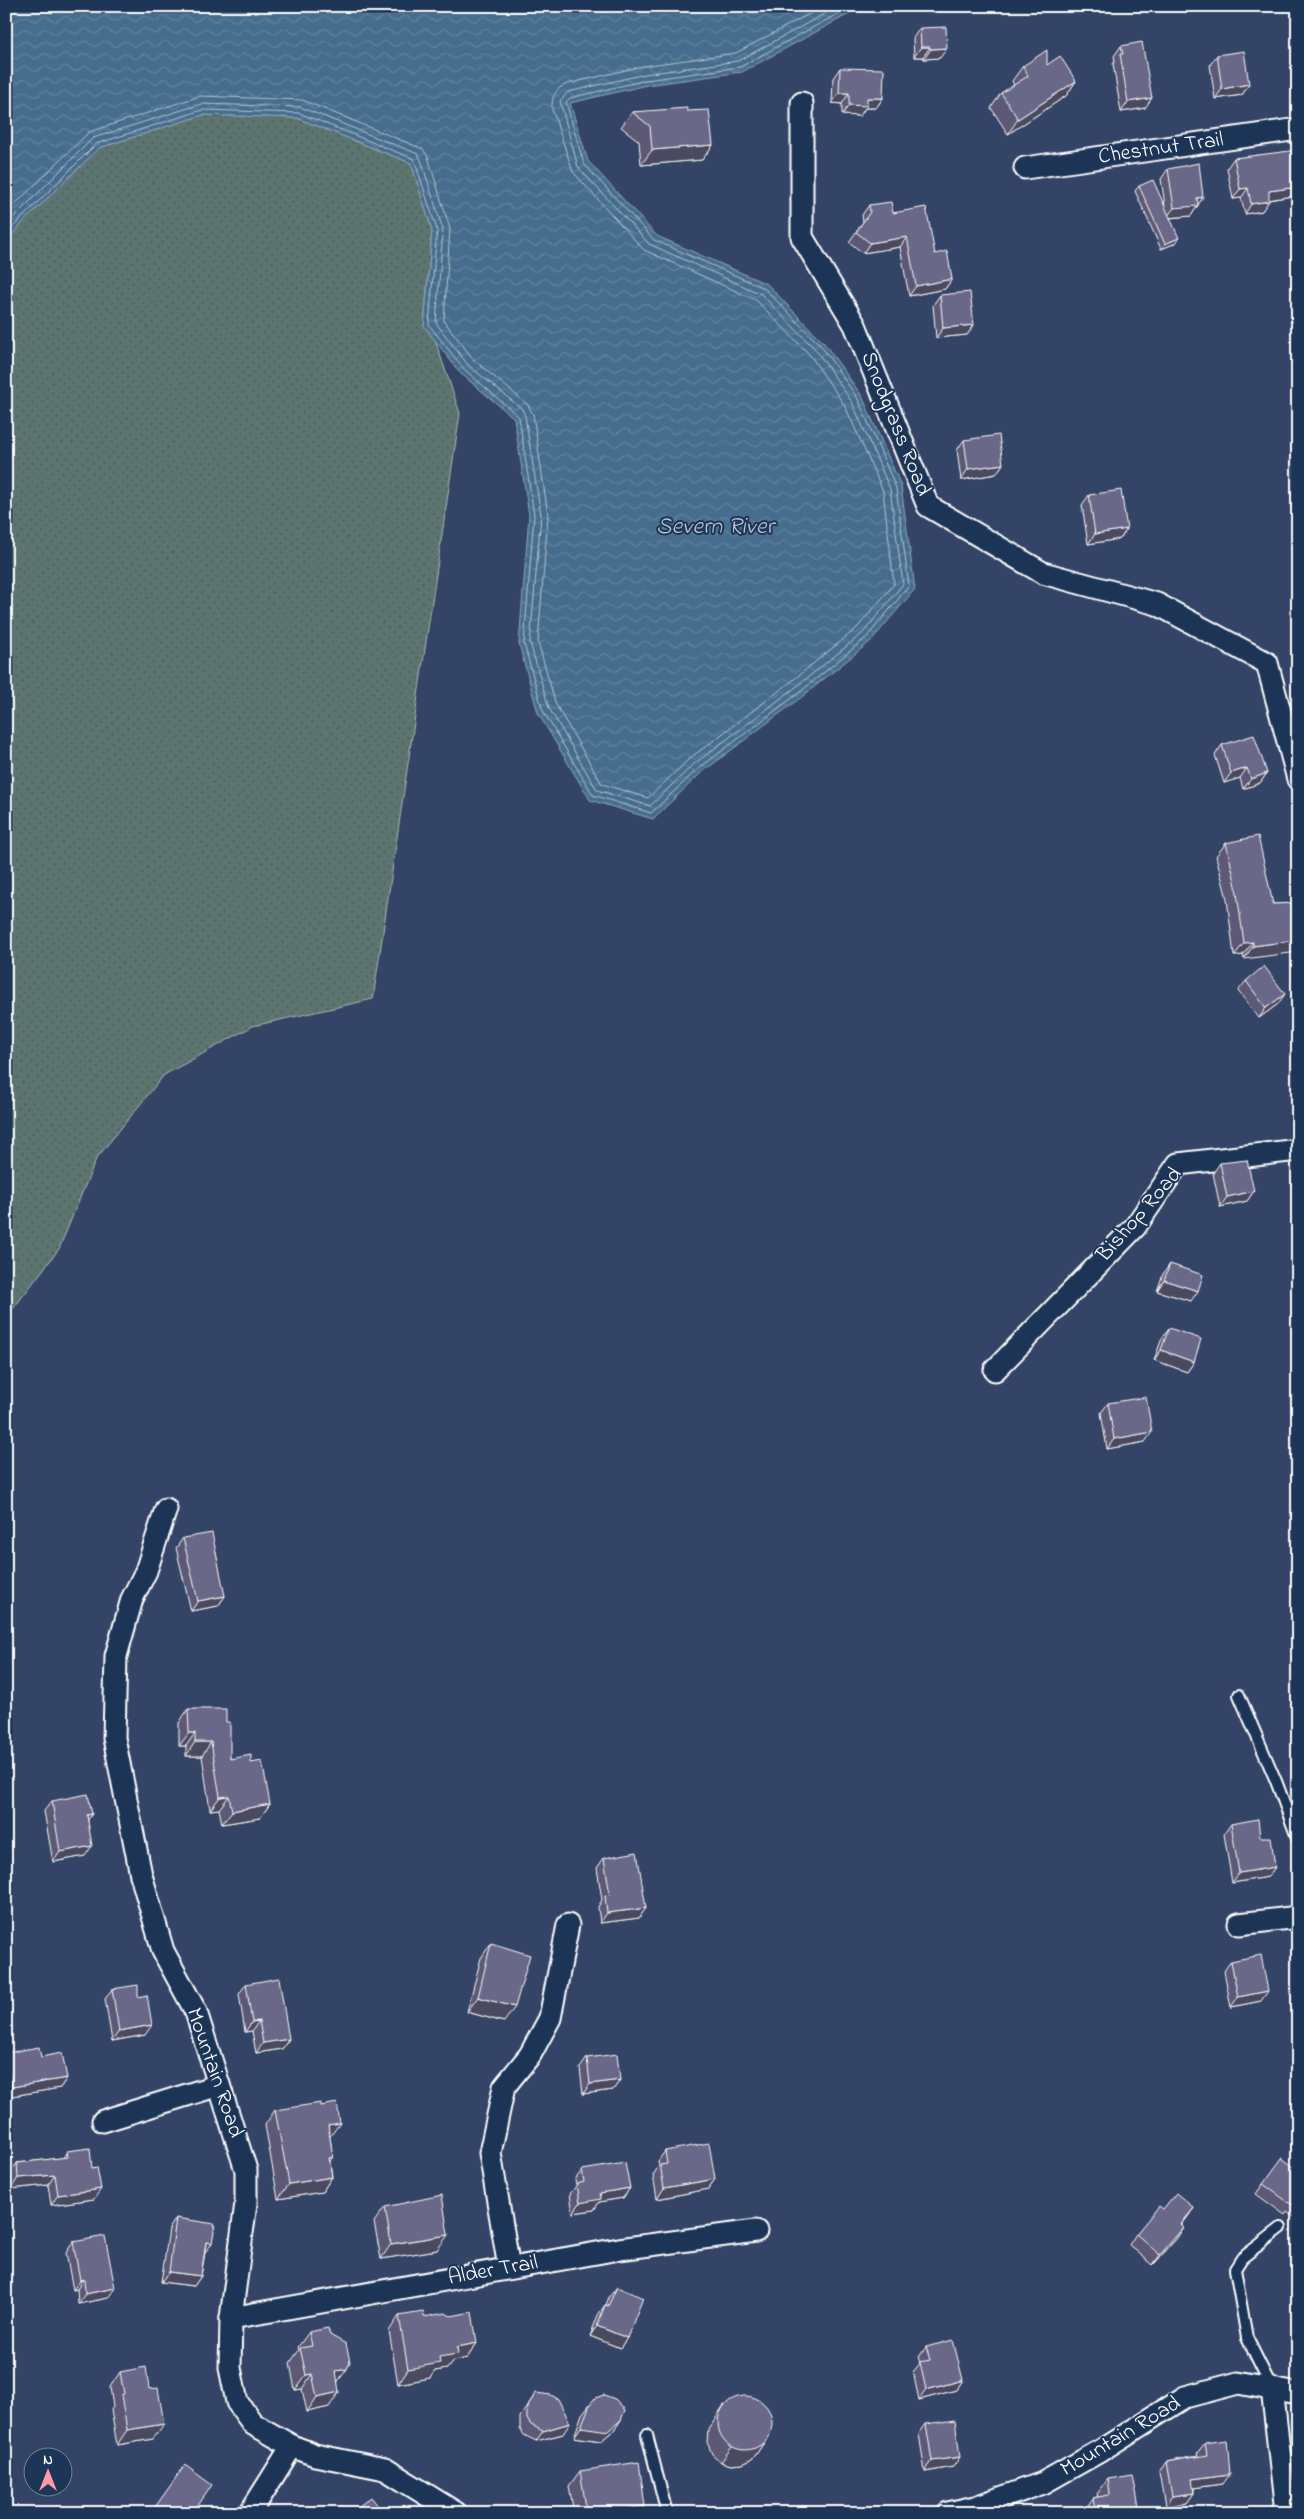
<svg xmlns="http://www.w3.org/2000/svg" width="1304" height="2519" viewBox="0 0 1304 2519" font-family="'Indie Flower',sans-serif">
  <defs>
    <pattern id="park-dots" width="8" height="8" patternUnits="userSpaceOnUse" patternTransform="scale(1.25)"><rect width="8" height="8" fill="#5c746f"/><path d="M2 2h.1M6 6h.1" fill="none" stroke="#525c5a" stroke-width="1.8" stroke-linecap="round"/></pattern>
    <pattern id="water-waves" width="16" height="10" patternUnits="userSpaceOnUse" patternTransform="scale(1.25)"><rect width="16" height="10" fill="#466d8e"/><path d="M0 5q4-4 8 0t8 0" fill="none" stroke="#62839f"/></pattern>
  </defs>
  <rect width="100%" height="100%" fill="#344466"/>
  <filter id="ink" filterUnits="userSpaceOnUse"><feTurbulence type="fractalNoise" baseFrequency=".02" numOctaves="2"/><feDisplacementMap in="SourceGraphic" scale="10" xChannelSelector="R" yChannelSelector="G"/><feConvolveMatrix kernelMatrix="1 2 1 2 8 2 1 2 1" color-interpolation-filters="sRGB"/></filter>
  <g filter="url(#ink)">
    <path fill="url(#park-dots)" stroke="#aebab7" d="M203,115L297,118L411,163L432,230L424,326L435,340L460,413L373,999L253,1026L164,1075L96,1159L59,1249L6,1318V242L25,220L99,148Z"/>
    <path fill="url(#water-waves)" stroke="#90a7bb" d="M6,6H851L849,14L742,72L647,85L570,103L588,161L657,236L767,284L824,343L862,396L901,486L915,589L871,641L803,696L701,773L653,819L590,800L538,713L519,644L529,515L514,418L460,373L424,326L432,230L411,163L297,118L203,115L99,148L25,220L6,242Z"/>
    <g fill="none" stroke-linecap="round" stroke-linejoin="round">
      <g stroke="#b5c5d2" stroke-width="1">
        <path d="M6,213L89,132L200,96L302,100L423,149L428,157L450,229L444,321L474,360L527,404L533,414L548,515L538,642L556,705L602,784L648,798L689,759L792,681L857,628L894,584L883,491L845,406L810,355L756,300L644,250L573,172L552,109C551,97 556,88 567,84L643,66L736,53L824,6"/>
        <path d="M6,225L93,138L201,104L300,107L418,154L421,160L443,230L436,323L468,365L522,409L525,416L541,515L530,643L549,708L597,790L650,806L694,764L796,687L863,633L903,584L890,489L852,402L816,350L761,294L649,244L578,167L560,101L568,92L645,74L738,61L839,6"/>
        <path d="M6,234L96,144L202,110L299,113L414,159L437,230L429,325L464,369L519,417L534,515L524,644L543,711L593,795L651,813L698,769L800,692L867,637L909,586L896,488L858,399L821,346L764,288L654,240L584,164L566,102L570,98L646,80L740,67L843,11L846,6"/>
      </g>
      <g stroke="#fff" stroke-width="14">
        <g id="lane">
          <path d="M1239,1695L1276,1781L1298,1840"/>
          <path d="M1272,2388L1247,2338L1235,2269L1242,2258L1281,2228"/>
          <path d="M647,2435L667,2513"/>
        </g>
      </g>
      <g stroke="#fff" stroke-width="25">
        <g id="street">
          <path d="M802,103V237L855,325L928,506L1043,573L1157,604L1267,663L1298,779"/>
          <path d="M1025,168L1298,129"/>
          <path d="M995,1370L1135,1227L1178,1164L1298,1150"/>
          <path d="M166,1509L146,1571L132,1599L116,1656L114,1738L141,1875L163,1951L196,2012L246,2170V2203L231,2318L230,2368L237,2402L253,2424L292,2446L315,2455L385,2469L456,2513"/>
          <path d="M1239,1924L1298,1917"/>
          <path d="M103,2121L219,2085"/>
          <path d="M509,2268L490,2153L504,2087L530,2055L550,2018L568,1925"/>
          <path d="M231,2318L619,2249L756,2231"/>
          <path d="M1272,2388L1286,2513"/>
          <path d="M250,2513L292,2446"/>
          <path d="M948,2513L975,2507L1043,2483L1100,2451L1185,2397L1238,2383L1298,2394"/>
        </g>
      </g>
      <use href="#lane" stroke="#1d3557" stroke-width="10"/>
      <use href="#street" stroke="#1d3557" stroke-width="21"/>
    </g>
    <g fill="#5b5975" stroke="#fff">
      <path d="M920,28L940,58L924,59L923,57H914L913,38Z"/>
      <path d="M1121,46L1145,108L1121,112L1113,64L1115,61L1114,56Z"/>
      <path d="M1217,55L1249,84L1242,95L1215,99L1210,65Z"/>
      <path d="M1047,65L1076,81L1066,96L1008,134L991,108L1001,93L1014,85L1012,81L1023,66Z"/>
      <path d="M840,68L883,98L876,108H865L860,116L842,115V104L832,103L833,78Z"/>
      <path d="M687,111L713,145L702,160L641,165L639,141L621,127L632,112Z"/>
      <path d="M1234,158L1298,195L1269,200L1262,211L1245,214L1241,198L1233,199L1227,168Z"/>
      <path d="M1168,169L1203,197L1191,216L1170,218L1176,243L1161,249L1135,191L1139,186L1165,205L1161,179Z"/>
      <path d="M869,205L893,213L935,254L952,279L945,289L909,296L900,247L863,253L849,242L863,222L862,215Z"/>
      <path d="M940,295L974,325L967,335L936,338L933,305Z"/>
      <path d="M964,440L1003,464L996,474L961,480L957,450Z"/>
      <path d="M1089,495L1127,529L1120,539L1088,544L1082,505Z"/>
      <path d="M1222,745L1267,773L1260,783L1243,789L1240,778L1224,783L1215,755Z"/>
      <path d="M1226,843L1273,904L1298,903L1244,959L1243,955L1234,956L1227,899L1216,856Z"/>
      <path d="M1246,981L1278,1004L1259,1018L1238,991Z"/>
      <path d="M1220,1163L1254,1191L1247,1201L1220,1207L1213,1173Z"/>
      <path d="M1170,1264L1191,1301L1157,1291L1163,1274Z"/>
      <path d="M1169,1328L1194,1362L1187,1372L1154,1360L1162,1338Z"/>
      <path d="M1108,1403L1145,1442L1107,1449L1101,1413Z"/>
      <path d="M183,1538L225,1596L218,1606L191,1611L176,1548Z"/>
      <path d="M188,1709L226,1722L230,1759L251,1763L270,1804L260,1818L222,1824L219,1809L210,1810L202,1756H186V1746H179V1723Z"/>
      <path d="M52,1801L88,1820L85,1856L53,1862L44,1811Z"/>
      <path d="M1231,1824L1260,1837L1275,1867L1268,1877L1232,1883L1224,1834Z"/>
      <path d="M604,1858L646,1908L639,1918L600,1923L598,1907L602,1900L597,1868Z"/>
      <path d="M491,1943L504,2022L467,2012L481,1958Z"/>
      <path d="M1231,1961L1261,2001L1231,2007L1224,1971Z"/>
      <path d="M246,1984L289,2039L282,2049L256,2053L252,2031L245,2032L239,1994Z"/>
      <path d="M112,1989L138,1997L145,2035L112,2041L105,1999Z"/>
      <path d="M6,2053L41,2057L67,2078L60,2088L6,2097Z"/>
      <path d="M587,2058L620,2080L613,2090L583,2094L580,2068Z"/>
      <path d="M275,2110L330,2138L333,2157L330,2161L332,2177L322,2192L278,2199L265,2125Z"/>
      <path d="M67,2151L94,2199L51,2205L48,2185L11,2189L10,2173L17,2163L63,2158Z"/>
      <path d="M665,2151L715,2179L708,2189L657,2199L653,2175L659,2166L658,2161Z"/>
      <path d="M582,2170L630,2188L623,2198L599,2202L594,2210L573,2213L570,2194L576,2186L575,2180Z"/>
      <path d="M1298,2170V2220L1287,2212L1285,2215L1256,2194L1263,2184Z"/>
      <path d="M385,2207L437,2250L381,2259L374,2222Z"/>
      <path d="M1163,2209L1187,2218L1181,2225L1177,2238L1153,2265L1129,2245L1136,2234Z"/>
      <path d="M176,2218L205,2253L201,2276L194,2286L161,2282L169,2229Z"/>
      <path d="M73,2242L115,2288L108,2298L78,2304L77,2289L73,2290L66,2253Z"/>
      <path d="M617,2287L627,2338L620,2348L590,2336L598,2315L605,2305H606L609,2297Z"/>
      <path d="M399,2316L424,2317L477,2343L467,2358L453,2361L447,2369L435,2371L430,2378L398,2384L389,2331Z"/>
      <path d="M309,2332L338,2381L329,2407L307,2412L302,2389L295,2390L290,2363L299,2350L298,2347Z"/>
      <path d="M926,2347L963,2380L956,2390L919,2400L913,2372L921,2362L919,2357Z"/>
      <path d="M120,2372L153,2439L117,2445L111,2410L113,2407L110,2387Z"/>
      <path d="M536,2393L563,2434L536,2441L524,2435L520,2429V2417Z"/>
      <path d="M590,2404L621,2420L614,2430L601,2441L574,2437L582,2414Z"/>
      <path d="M724,2405L765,2441L755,2456L749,2461L742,2464L731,2465L721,2462L712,2454L707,2442L708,2430L714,2420Z"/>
      <path d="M926,2424L953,2467L925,2472L919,2434Z"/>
      <path d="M1205,2443L1223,2484L1194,2488V2493L1187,2503L1165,2506L1159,2472L1166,2462L1198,2456L1197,2453Z"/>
      <path d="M580,2471L645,2506L641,2513H574L569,2486Z"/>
      <path d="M1108,2479L1140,2513H1082L1092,2498L1098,2497L1097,2494Z"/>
    </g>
    <g fill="#4a485f" stroke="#fff">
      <path d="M921,47H930L923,57H914Z"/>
      <path d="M947,48L940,58L924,59L931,49Z"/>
      <path d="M1076,81L1066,96L1008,134L1018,119Z"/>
      <path d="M1249,84L1242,95L1215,99L1222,89Z"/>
      <path d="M839,93H849L842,104L832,103Z"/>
      <path d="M867,98H883L876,108H865L860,116L842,115L849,105Z"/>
      <path d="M1152,98L1145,108L1121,112L1128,102Z"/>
      <path d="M713,145L702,160L641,165L652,150Z"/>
      <path d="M1298,187V195L1262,201L1269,191Z"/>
      <path d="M1248,188L1241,198L1233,199L1240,189Z"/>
      <path d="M1203,197L1191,216L1166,218L1174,208L1197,198Z"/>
      <path d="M1269,201L1262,211L1245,214L1251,204Z"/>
      <path d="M907,237L900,247L863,253L870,243Z"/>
      <path d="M1179,238L1176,243L1161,249L1165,244Z"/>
      <path d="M952,279L945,289L909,296L916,286Z"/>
      <path d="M974,325L967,335L936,338L943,328Z"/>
      <path d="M1003,464L996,474L961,480L968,469Z"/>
      <path d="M1127,529L1120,539L1088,544L1095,534Z"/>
      <path d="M1247,768L1240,778L1224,783L1231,773Z"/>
      <path d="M1267,773L1260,783L1243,789L1251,779Z"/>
      <path d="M1298,940V952L1244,959L1253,946Z"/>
      <path d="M1253,942L1243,955L1234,956L1244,943Z"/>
      <path d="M1285,994L1278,1004L1259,1018L1266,1008Z"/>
      <path d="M1254,1191L1247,1201L1220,1207L1227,1197Z"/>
      <path d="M1164,1280L1198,1291L1191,1301L1157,1291Z"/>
      <path d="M1161,1350L1194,1362L1187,1372L1154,1360Z"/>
      <path d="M1152,1432L1145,1442L1107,1449L1114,1439Z"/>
      <path d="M225,1596L218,1606L191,1611L198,1601Z"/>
      <path d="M189,1733H195L186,1746H179Z"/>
      <path d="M195,1742H211L202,1756H186Z"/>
      <path d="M229,1796L219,1809L210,1810L220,1797Z"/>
      <path d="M270,1804L260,1818L222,1824L232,1811Z"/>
      <path d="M92,1814L85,1824L87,1815Z"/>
      <path d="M92,1846L85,1856L53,1862L60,1852Z"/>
      <path d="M1275,1867L1268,1877L1232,1883L1239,1873Z"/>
      <path d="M646,1908L639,1918L600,1923L607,1913Z"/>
      <path d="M1268,1991L1261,2001L1231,2007L1238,1997Z"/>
      <path d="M478,1997L515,2007L504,2022L467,2012Z"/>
      <path d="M259,2021L252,2031L245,2032L252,2022Z"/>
      <path d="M152,2025L145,2035L112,2041L119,2031Z"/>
      <path d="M289,2039L282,2049L256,2053L263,2043Z"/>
      <path d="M67,2078L60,2088L6,2097L12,2087Z"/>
      <path d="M620,2080L613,2090L583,2094L590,2084Z"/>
      <path d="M340,2123L329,2138L328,2125Z"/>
      <path d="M55,2175L48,2185L11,2189L18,2178Z"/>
      <path d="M332,2177L322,2192L278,2199L289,2184Z"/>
      <path d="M715,2179L708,2189L657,2199L664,2188Z"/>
      <path d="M630,2188L623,2198L599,2202L594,2210L573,2213L580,2203L600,2193Z"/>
      <path d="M101,2189L94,2199L51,2205L58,2195Z"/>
      <path d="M1194,2208L1187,2218L1174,2235L1181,2224Z"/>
      <path d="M1184,2227L1177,2238L1153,2265L1160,2255Z"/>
      <path d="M448,2235L437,2250L381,2259L391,2244Z"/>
      <path d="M206,2242L212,2243L205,2253Z"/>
      <path d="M169,2272L201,2276L194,2286L161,2282Z"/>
      <path d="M84,2279L77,2289L73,2290L80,2280Z"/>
      <path d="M115,2288L108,2298L78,2304L85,2294Z"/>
      <path d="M597,2326L627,2338L620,2348L590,2336Z"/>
      <path d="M477,2343L467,2358L453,2361L447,2369L435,2371L430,2378L398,2384L408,2369L439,2357L457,2347Z"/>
      <path d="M347,2369L336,2384V2371Z"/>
      <path d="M312,2374L302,2389L295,2390L306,2375Z"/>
      <path d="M963,2380L956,2390L919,2400L926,2390Z"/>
      <path d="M339,2392L329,2407L307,2412L317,2397Z"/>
      <path d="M621,2420L614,2430L601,2441L574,2437L581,2427Z"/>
      <path d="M570,2423L563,2434L536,2441L543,2431Z"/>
      <path d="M164,2424L153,2439L117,2445L127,2430Z"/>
      <path d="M765,2441L755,2456L749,2461L742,2464L731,2465L721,2462L732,2447Z"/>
      <path d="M960,2457L953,2467L925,2472L932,2461Z"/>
      <path d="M1230,2474L1223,2484L1185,2489L1192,2479Z"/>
      <path d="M1194,2493L1187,2503L1165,2506L1172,2496Z"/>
      <path d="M645,2506L641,2513H599Z"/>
    </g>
    <g fill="#6a6788" stroke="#fff">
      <path d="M946,27L947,48L931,49L930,47H921L920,28Z"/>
      <path d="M1142,42L1152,98L1128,102L1120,54H1123L1121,46Z"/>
      <path d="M1047,50V65L1060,56L1076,81L1018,119L1001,93L1028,76L1023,66Z"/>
      <path d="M1244,51L1249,84L1222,89L1217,55Z"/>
      <path d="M840,68L884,69L883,98H867V106L849,105V93H839Z"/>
      <path d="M687,108V111L709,110L713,145L652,150L650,126L632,112Z"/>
      <path d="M1298,150V187L1269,191V201L1251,204L1248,188L1240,189L1234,158Z"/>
      <path d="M1199,163L1203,197L1197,198L1198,206L1174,208L1168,169Z"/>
      <path d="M1153,180L1179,238L1165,244L1139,186Z"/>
      <path d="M891,202L893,213L926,207L935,254L947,251L952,279L916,286L907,237L870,243L856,232L870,212L869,205Z"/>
      <path d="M970,292L974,325L943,328L940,295Z"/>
      <path d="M999,435L1003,464L968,469L964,440Z"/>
      <path d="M1121,490L1127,529L1095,534L1089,495Z"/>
      <path d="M1254,735L1267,773L1251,779L1247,768L1231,773L1222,745Z"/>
      <path d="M1258,836L1273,904L1298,903V940L1253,946V942L1244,943L1236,886L1226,843Z"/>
      <path d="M1264,966L1285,994L1266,1008L1246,981Z"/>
      <path d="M1247,1160L1254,1191L1227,1197L1220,1163Z"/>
      <path d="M1170,1264L1203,1275L1198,1291L1164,1280Z"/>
      <path d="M1169,1328L1201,1339L1194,1362L1161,1350Z"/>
      <path d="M1146,1397L1152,1432L1114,1439L1108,1403Z"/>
      <path d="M212,1533L225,1596L198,1601L183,1538Z"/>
      <path d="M188,1709H226V1722H230V1759L251,1755V1763L262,1761L270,1804L232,1811L229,1796L220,1797L211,1742H195V1733H189Z"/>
      <path d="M88,1794L92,1814L87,1815L92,1846L60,1852L52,1801Z"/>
      <path d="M1258,1819L1260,1837H1271L1275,1867L1239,1873L1231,1824Z"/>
      <path d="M637,1852L646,1908L607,1913L605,1896L610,1895L604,1858Z"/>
      <path d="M491,1943L530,1955L515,2007L478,1997Z"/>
      <path d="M1261,1955L1268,1991L1238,1997L1231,1961Z"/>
      <path d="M279,1978L289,2039L263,2043L259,2021L252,2022L246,1984Z"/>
      <path d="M138,1985V1997L147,1995L152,2025L119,2031L112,1989Z"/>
      <path d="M39,2047L41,2057L62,2053L67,2078L12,2087L6,2053Z"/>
      <path d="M617,2054L620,2080L590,2084L587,2058Z"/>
      <path d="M321,2103V2106L337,2103L340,2123L328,2125L333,2157L329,2158L332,2177L289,2184L275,2110Z"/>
      <path d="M709,2143L715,2179L664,2188L660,2165L667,2164L665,2151Z"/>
      <path d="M90,2148L92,2168L97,2167L101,2189L58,2195L55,2175L18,2178L17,2163L68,2157L67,2151Z"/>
      <path d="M1282,2158L1298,2170V2204L1294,2202L1292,2205L1263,2184Z"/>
      <path d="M625,2163L630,2188L600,2193L601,2199L580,2203L577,2184L584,2182L582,2170Z"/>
      <path d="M1176,2193L1194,2208L1181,2224L1184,2227L1160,2255L1136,2234L1159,2206L1163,2209Z"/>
      <path d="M442,2195L448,2235L391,2244L385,2207Z"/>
      <path d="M176,2218L215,2224L212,2243L206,2242L201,2276L169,2272Z"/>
      <path d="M105,2236L115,2288L85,2294L84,2279L80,2280L73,2242Z"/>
      <path d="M617,2287L643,2298L627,2338L597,2326L605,2305L608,2306Z"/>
      <path d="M423,2312L424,2317L445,2313L451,2316L472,2312L477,2343L457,2347L458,2354L439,2357L440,2363L408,2369L399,2316Z"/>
      <path d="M328,2328L330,2335L346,2344L350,2362L347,2369L336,2371L339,2392L317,2397L312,2374L306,2375L300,2348L312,2346L309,2332Z"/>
      <path d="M953,2340L963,2380L926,2390L920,2362L930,2360L926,2347Z"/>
      <path d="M146,2367L149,2389L158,2388L164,2424L127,2430L121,2395L124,2394L120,2372Z"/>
      <path d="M536,2393L551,2395L558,2399L570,2423L543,2431L531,2425L527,2419V2407Z"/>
      <path d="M604,2395L615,2399L625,2410L621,2420L608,2431L581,2427L590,2404L595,2398Z"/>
      <circle cx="745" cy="2423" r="27"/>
      <path d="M955,2420L960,2457L932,2461L926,2424Z"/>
      <path d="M1227,2440L1230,2474L1192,2479L1194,2493L1172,2496L1166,2462L1207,2455L1205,2443Z"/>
      <path d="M639,2462L645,2506L599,2513H587L580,2471Z"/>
      <path d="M185,2465L212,2485L193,2513H156L153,2510Z"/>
      <path d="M1133,2475L1140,2513H1095L1092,2498L1110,2495L1108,2479Z"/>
      <path d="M371,2497L384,2513H350Z"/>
    </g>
  </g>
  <g text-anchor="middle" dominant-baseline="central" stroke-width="4" stroke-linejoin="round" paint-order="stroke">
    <g font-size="22" fill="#fff" stroke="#1d3557">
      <text transform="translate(1161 149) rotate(-8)">Chestnut Trail</text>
      <text transform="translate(895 424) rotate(68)">Snodgrass Road</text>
      <text transform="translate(1140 1215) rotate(-49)">Bishop Road</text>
      <text transform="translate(214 2073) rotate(71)">Mountain Road</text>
      <text transform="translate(493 2271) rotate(-10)">Alder Trail</text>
      <text transform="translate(1121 2437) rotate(-31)">Mountain Road</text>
    </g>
    <g font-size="24" font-style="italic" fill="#b5c5d2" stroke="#1d3557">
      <text x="715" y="527">Severn River</text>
    </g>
  </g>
  <rect width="1304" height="2519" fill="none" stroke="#1d3557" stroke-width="25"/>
  <rect x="12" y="12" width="1279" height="2494" fill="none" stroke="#fff" stroke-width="2" filter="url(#ink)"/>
  <g transform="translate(48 2472)"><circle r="24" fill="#1d3557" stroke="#77869a"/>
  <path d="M0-4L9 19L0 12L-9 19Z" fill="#ff9aa2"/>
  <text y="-8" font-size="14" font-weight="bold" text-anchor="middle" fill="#ffffff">N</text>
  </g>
</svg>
